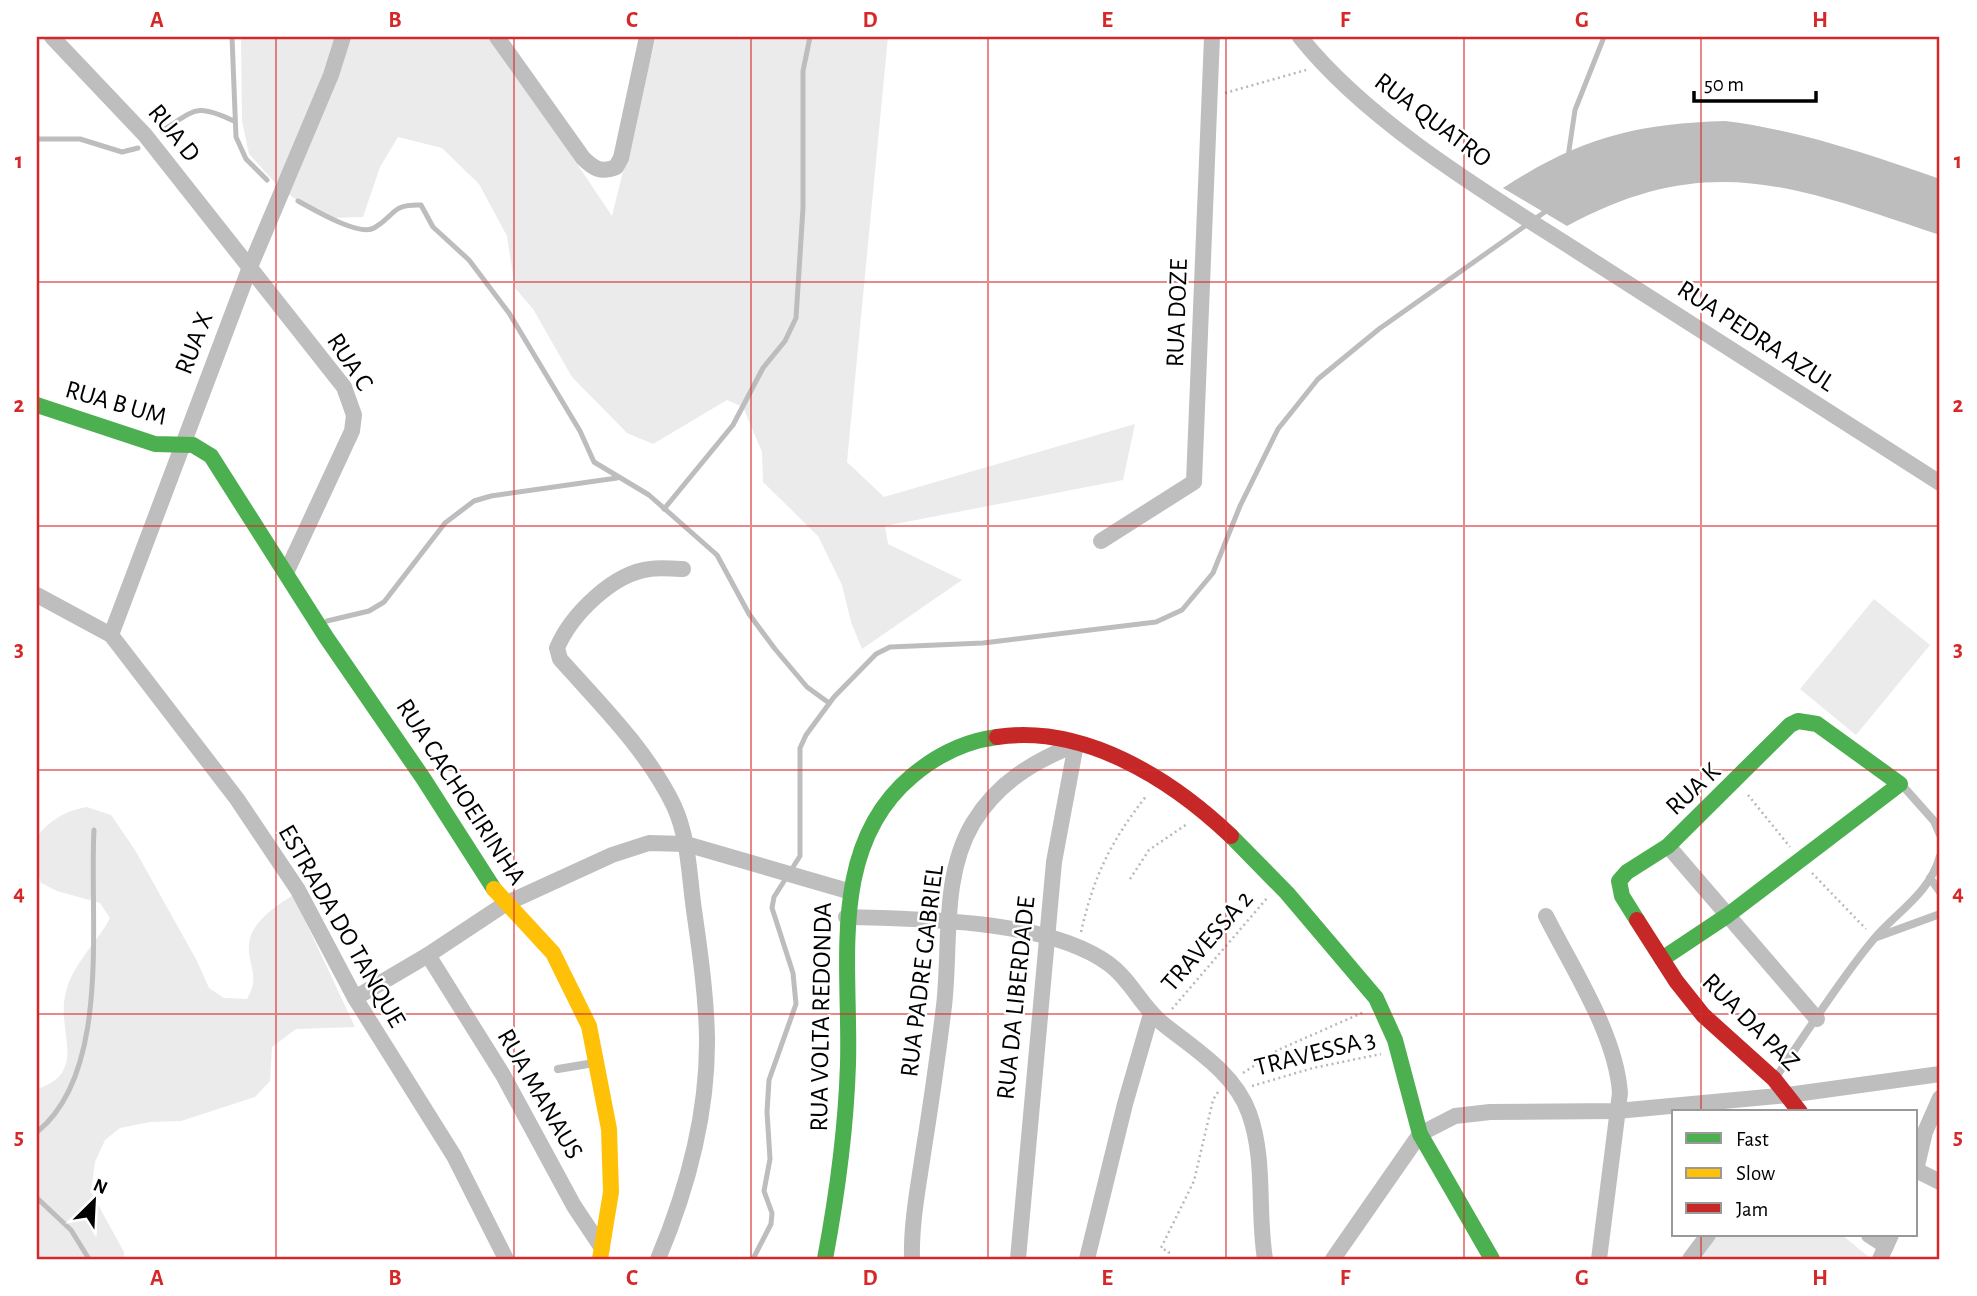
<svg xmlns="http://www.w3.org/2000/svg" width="1977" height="1296" viewBox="0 0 1977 1296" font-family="'Alegreya Sans',sans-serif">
  <rect width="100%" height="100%" fill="#fff"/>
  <g fill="#ebebeb">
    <path d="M241,37H492L612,216L656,37H888L847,462L884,497L1135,424L1123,480L885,526L888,544L962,580L862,649L851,622L842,585L818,536L763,482L762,452L743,407L727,400L653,444L627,433L572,377L533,309L515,288L507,236L479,184L442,148L398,137L380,167L363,217L329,218L303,205L279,187L249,154L242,121Z"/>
    <path d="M1874,599L1930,645L1856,735L1800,689Z"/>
    <path d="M87,807L111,815L135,850L197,961L209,988L224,998L247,999C258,979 252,974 249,952C246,925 273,908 293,895L355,1027L296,1029L272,1047L270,1081L255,1097L181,1121L150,1122L120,1128L105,1140L95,1162L91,1192L124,1252V1259H37V1089C90,1072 55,1030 66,992C73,963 97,943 110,918L100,903L57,891L41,883L37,871V836C52,819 65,811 87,807Z"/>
    <path d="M1713,1235H1842L1869,1257L1867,1259H1694Z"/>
  </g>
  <path fill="#bdbdbd" d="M1725,121C1799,130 1870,155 1940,179V235C1798,188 1710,148 1567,226L1503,188C1580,138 1634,124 1725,121Z"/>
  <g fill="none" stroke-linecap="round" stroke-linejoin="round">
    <g stroke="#bdbdbd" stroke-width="5">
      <path d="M232,37L236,137L246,159L267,180"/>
      <path d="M162,131C196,109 196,103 234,121"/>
      <path d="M37,139H80L122,152L138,148"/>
      <path d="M1568,157L1575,110L1604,37"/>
      <path d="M298,201C313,209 359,237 374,228C396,215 391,204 421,205L433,227L469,260L509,313L580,431L594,462L649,495L717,555L749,614L775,649L807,687L829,703"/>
      <path d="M664,509L733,425L763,368L785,341L796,318L803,208V71L810,37"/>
      <path d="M327,621L369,611L384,602L445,523L474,501L491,496L617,478"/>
      <path d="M37,1132C112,1072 89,917 94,830"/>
      <path d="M37,1198L71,1230L89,1259"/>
      <path d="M753,1259L771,1224L772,1213L764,1191L770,1159L767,1112L769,1080L796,1004L793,973L772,908L774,897L800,856V748L806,735L834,697L876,654L890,647L983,643L1156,622L1182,610L1213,573L1240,506L1278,429L1318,379L1379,329L1549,209"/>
    </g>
    <g stroke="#b9b9b9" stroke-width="2.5" stroke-dasharray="2 3.5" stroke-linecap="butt">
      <path d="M1225,93L1306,70"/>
      <path d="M1748,795L1790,847"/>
      <path d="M1812,873L1866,929"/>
      <path d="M1130,879L1149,850L1187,824"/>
      <path d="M1081,932C1094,875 1111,841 1147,795"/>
      <path d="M1172,1009L1268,897"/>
      <path d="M1243,1073L1278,1050L1364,1012"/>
      <path d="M1252,1086L1313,1068L1381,1054"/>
      <path d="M1167,1259L1169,1252L1161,1248L1194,1181L1213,1100L1218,1092"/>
    </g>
    <g stroke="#bebebe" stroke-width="8">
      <path d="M1902,785L1934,821L1940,835"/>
      <path d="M1930,878L1940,892"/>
      <path d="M1877,937L1940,914"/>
      <path d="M558,1069L594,1063"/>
      <path d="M1776,1077C1808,1031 1838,982 1873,940C1896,912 1929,895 1940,856"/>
    </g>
    <g stroke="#bebebe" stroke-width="16">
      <path d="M52,37L145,135L344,387L354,415L352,431L286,573"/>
      <path d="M497,37L583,158C594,169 601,173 616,167L621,158L647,37"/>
      <path d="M1300,37C1370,125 1493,197 1588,258C1706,333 1823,408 1940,483"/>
      <path d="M1101,541L1194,482L1212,37"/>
      <path d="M37,595L111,635L237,799L298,890L355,998L454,1156L506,1259"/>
      <path d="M111,635L250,267L331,75L343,37"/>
      <path d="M1668,846L1817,1019"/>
      <path d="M1546,916C1572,968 1616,1034 1620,1093L1599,1259"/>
      <path d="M846,917C921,919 1047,919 1109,964C1131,980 1141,1006 1162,1023C1194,1049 1234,1072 1249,1113C1266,1160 1257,1210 1265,1259"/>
      <path d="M428,955L503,1075L574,1206L602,1248"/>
      <path d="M355,998L428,955L505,904L612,855L649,843L686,844L848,891"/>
      <path d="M1916,1170L1925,1132L1940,1098"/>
      <path d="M1916,1170L1940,1182"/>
      <path d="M1869,1235L1886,1246"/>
      <path d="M658,1259C687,1190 708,1112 707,1037C706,994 700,952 694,910C689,875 689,839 674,806C647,750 601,705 560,659L557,648C571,615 613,573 650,569C660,567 672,569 683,569"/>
      <path d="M912,1259C911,1224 918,1188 923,1154C931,1104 938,1055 944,1006C951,946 941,877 973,823C998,782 1033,762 1076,744"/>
      <path d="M1018,1259L1054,862L1076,744"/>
      <path d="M1087,1259L1125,1104L1151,1014"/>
      <path d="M1333,1259L1420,1134L1455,1116L1490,1112L1617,1111L1788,1095L1940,1074"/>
      <path d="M1690,1259L1708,1235"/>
      <path d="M1880,1259L1891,1235"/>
    </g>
    <g stroke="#4caf50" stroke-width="16">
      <path d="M37,405L155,444L193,445L211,456L326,637L423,778L494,889"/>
      <path d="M1231,836L1287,893L1376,998L1395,1040L1420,1134L1492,1259"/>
      <path d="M1637,920L1622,896L1619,881L1627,872L1668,846L1790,725L1798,721L1817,724L1900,784L1728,915L1662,959"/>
      <path d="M825,1259C837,1195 846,1130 848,1064C851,966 827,847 912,776C937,755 965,741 997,737"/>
    </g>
    <path stroke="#ffc107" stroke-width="16" d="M494,889L553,953L589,1026L609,1129L611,1192L600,1259"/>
    <g stroke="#c62828" stroke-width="16">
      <path d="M997,737C1084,724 1171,779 1231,836"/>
      <path d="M1637,920L1676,981L1703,1015L1774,1079L1800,1112"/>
    </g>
  </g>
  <path fill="none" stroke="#d62828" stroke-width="2" stroke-opacity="0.55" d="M276,37V1259M514,37V1259M751,37V1259M988,37V1259M1226,37V1259M1464,37V1259M1701,37V1112M37,282H1940M37,526H1940M37,770H1940M37,1014H1940M1701,1235V1259"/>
  <g text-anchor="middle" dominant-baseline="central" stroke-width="5" stroke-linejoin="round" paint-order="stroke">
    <g font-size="26" fill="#000" stroke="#fff">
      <text transform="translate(1433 120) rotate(37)">RUA QUATRO</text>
      <text transform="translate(174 133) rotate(51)">RUA D</text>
      <text transform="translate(1177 313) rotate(-88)">RUA DOZE</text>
      <text transform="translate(1756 336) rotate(33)">RUA PEDRA AZUL</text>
      <text transform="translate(194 343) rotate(-69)">RUA X</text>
      <text transform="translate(350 362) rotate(57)">RUA C</text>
      <text transform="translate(116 403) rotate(16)">RUA B UM</text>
      <text transform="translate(1693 789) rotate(-43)">RUA K</text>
      <text transform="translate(461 792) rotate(57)">RUA CACHOEIRINHA</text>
      <text transform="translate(342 926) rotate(60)">ESTRADA DO TANQUE</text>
      <text transform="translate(1207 941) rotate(-49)">TRAVESSA 2</text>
      <text transform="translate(922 971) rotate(-83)">RUA PADRE GABRIEL</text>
      <text transform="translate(1016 998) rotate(-84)">RUA DA LIBERDADE</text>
      <text transform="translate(821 1017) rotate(-89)">RUA VOLTA REDONDA</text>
      <text transform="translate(1751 1022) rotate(45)">RUA DA PAZ</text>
      <text transform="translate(1315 1053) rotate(-14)">TRAVESSA 3</text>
      <text transform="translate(540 1094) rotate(60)">RUA MANAUS</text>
    </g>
  </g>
  <rect width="1977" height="1296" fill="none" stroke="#ffffff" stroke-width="77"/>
  <rect x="1672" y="1110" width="245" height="126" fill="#ffffff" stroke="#999999" stroke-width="2"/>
  <rect x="1686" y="1133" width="35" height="10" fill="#4caf50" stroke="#999999" stroke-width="2"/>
  <text x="1736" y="1146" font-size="21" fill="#000000">Fast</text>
  <rect x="1686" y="1168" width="35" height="10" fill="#ffc107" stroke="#999999" stroke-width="2"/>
  <text x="1736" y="1180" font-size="21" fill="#000000">Slow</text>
  <rect x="1686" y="1203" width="35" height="10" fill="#c62828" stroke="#999999" stroke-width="2"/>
  <text x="1736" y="1216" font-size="21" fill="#000000">Jam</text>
  <g transform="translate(94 1201) rotate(24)" stroke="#ffffff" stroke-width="5" paint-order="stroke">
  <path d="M0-5L12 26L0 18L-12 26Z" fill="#000000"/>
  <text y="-10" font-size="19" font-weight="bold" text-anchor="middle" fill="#000000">N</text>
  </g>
  <path d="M1694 91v10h122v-10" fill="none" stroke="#000000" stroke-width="3.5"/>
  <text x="1704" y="91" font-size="21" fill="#000000" stroke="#ffffff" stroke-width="5" paint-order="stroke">50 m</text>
  <rect x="38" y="38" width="1900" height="1220" fill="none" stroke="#d62828" stroke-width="2.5"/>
  <g font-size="23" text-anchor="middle" font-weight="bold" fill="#d62828">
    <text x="157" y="27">A</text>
    <text x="395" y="27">B</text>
    <text x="632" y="27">C</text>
    <text x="870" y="27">D</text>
    <text x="1107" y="27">E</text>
    <text x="1345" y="27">F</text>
    <text x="1582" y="27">G</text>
    <text x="1820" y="27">H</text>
    <text x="19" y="168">1</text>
    <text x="1958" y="168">1</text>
    <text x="19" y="412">2</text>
    <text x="1958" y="412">2</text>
    <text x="19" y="656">3</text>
    <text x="1958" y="656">3</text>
    <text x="19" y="900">4</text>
    <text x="1958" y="900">4</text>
    <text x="19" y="1144">5</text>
    <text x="1958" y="1144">5</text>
    <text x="157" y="1285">A</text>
    <text x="395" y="1285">B</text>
    <text x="632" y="1285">C</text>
    <text x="870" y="1285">D</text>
    <text x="1107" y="1285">E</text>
    <text x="1345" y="1285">F</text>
    <text x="1582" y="1285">G</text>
    <text x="1820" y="1285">H</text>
  </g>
</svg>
